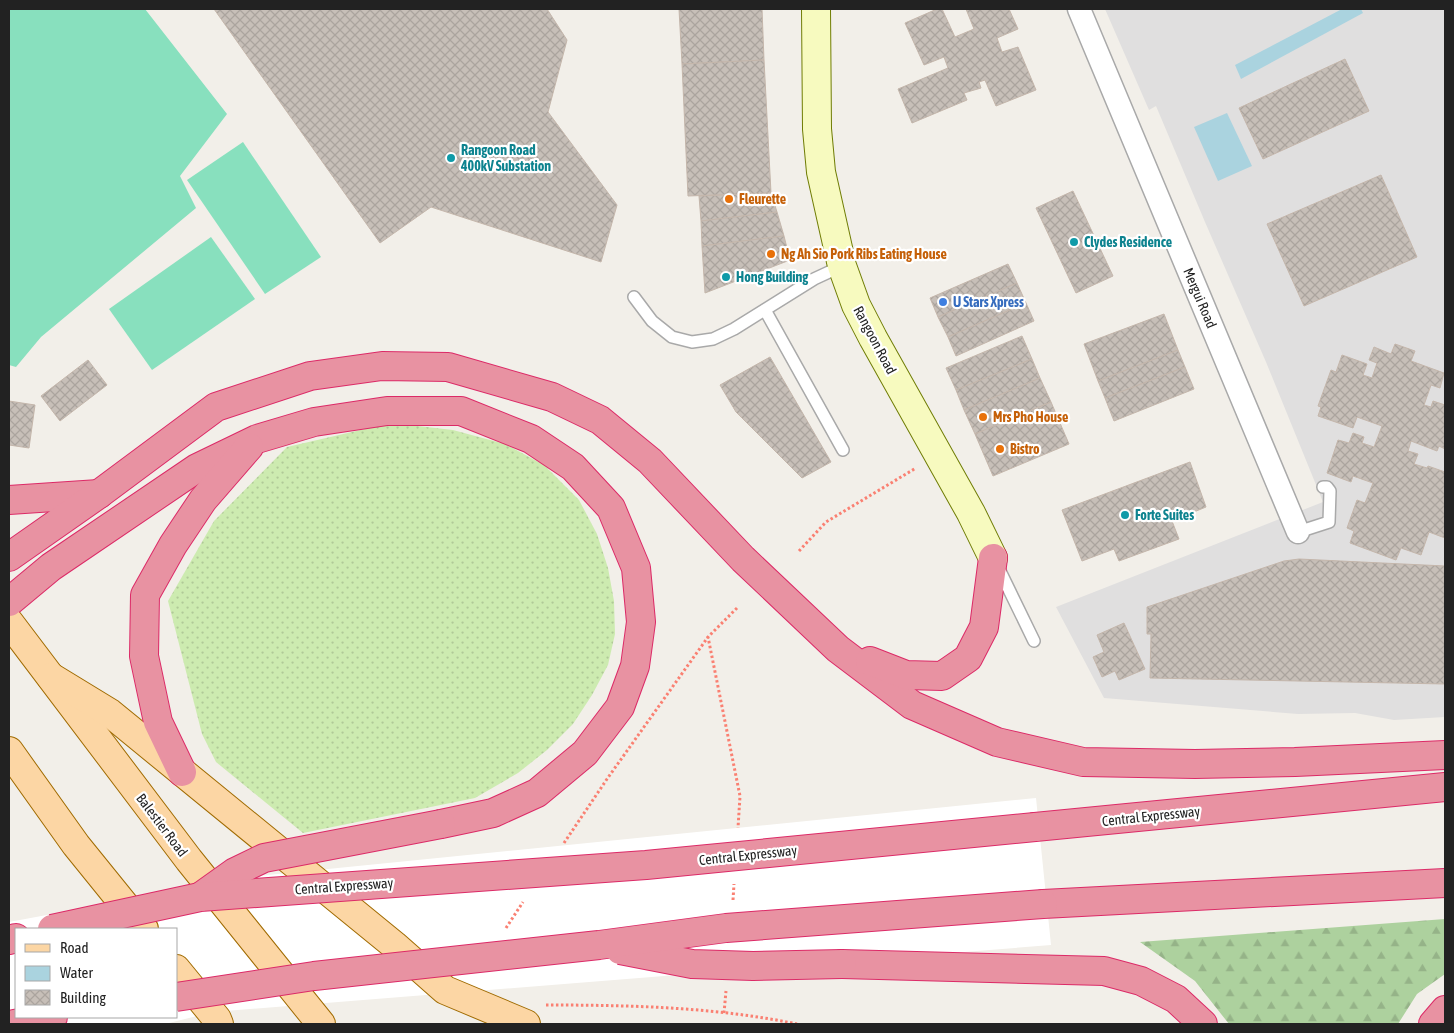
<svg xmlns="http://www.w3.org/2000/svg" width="1454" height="1033" viewBox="0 0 1454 1033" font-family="'Asap Condensed',sans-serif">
  <defs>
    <pattern id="grass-dots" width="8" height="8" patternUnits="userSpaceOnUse" patternTransform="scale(1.25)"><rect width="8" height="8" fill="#cdebb0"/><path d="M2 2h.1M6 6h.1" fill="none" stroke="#b0c997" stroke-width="1.8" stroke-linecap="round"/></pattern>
    <pattern id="forest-firs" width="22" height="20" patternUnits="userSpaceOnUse" patternTransform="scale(1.25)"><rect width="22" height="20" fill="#add19e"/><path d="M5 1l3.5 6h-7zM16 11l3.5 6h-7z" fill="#95b388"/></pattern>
    <pattern id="building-cross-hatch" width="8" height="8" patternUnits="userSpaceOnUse" patternTransform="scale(1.25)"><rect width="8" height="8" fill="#c7bfb8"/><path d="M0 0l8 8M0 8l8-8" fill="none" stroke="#aba49e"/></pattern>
  </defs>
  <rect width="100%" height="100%" fill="#f2efe9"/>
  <path fill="#e0dfdf" d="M1105,9H1445V717L1394,720L1355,713L1298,714L1104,698L1056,607L1323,502L1266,362L1205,222L1156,106L1149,110Z"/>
  <path fill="url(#grass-dots)" d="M391,423L453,430L505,444L544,465L579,500L597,534L608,568L614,601L615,634L608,665L592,695L573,724L547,750L518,773L475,798L303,833L216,762L202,734L168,601L214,521L287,447Z"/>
  <path fill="url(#forest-firs)" d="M1445,919V974L1417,994L1398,1024H1229L1195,981L1140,942Z"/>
  <g fill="#88e0be">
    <path d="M9,9H145L227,114L180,176L196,208L41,337L16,367L9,365Z"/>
    <path d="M243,142L321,257L265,294L187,180Z"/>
    <path d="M211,237L255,299L152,370L109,309Z"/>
  </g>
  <g fill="#aad3df">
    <path d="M1342,9H1361L1363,13L1241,79L1235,65Z"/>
    <path d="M1227,113L1252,166L1218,181L1194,127Z"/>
  </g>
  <path fill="#fff" fill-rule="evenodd" d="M1036,798L1051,945L213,1012L165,1024H9V922L258,876ZM16,929H176V1017H16Z"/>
  <g fill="url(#building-cross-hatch)" stroke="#c4b6ab">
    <path d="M214,9H547L567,40L548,112L617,205L601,262L431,207L380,243Z"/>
    <path d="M679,9H762L764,60L682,64Z"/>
    <path d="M937,9H942L955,37L974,29L966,9H1009L1018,29L997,38L1002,52L1018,47L1036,90L996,106L985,80L979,82L981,88L964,93L967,100L912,123L898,89L948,68L944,57L924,65L905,23Z"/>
    <path d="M1345,59L1369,111L1263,159L1239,108Z"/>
    <path d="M764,60L771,193L688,196L682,64Z"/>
    <path d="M1381,175L1417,257L1304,306L1267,224Z"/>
    <path d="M1073,191L1113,276L1076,293L1036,208Z"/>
    <path d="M771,193L777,212L701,221L699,196Z"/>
    <path d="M777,212L784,236L702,246L701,221Z"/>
    <path d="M784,236L790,260L705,293L702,246Z"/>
    <path d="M1008,264L1017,283L938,317L930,298Z"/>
    <path d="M1017,283L1026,303L948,337L938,317Z"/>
    <path d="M1026,303L1034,321L956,356L948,337Z"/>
    <path d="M1164,314L1178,350L1098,381L1084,344Z"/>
    <path d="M1022,336L1032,359L956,390L946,368Z"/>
    <path d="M1395,344L1415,351L1411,361L1444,373L1440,388L1431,385L1424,405L1431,407L1433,401L1445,405V449L1439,446L1437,451L1411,441L1408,451L1418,454L1414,464L1427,468L1428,466L1445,472V538L1429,532L1421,555L1401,548L1396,560L1350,543L1354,531L1347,528L1357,500L1365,503L1373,483L1353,476L1351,482L1327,473L1338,440L1349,443L1353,433L1364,437L1362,443L1374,447L1382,426L1357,417L1353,428L1318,416L1321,407L1318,406L1331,370L1336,372L1342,355L1367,364L1363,375L1372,378L1377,363L1369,360L1374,347L1391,354Z"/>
    <path d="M1178,350L1185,367L1105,398L1098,381Z"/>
    <path d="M770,357L831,462L802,478L736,412L720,385Z"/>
    <path d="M1032,359L1040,378L964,410L956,390Z"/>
    <path d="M88,360L107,385L60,421L41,396Z"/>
    <path d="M1185,367L1194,389L1114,421L1105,398Z"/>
    <path d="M1040,378L1051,402L975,434L964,410Z"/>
    <path d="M9,401L35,405L29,448L9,445Z"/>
    <path d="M1051,402L1069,444L993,476L975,434Z"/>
    <path d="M1190,462L1206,507L1172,521L1179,539L1119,561L1114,549L1082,561L1062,510Z"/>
    <path d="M1299,559L1445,566V684L1150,678L1151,634H1147V607L1284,561Z"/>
    <path d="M1124,623L1145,669L1119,680L1115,671L1102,677L1093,657L1104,652L1097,635Z"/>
  </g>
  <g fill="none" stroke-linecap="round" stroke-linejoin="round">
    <g stroke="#a9a9a9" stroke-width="14">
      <g id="lane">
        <path d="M634,297L652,321L672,337L692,342L713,339L734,329L814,279L842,266"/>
        <path d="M765,310L843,450"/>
        <path d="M1298,532L1329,522L1330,491L1327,487H1323"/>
        <path d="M998,567L1034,641"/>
      </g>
    </g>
    <g stroke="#a9a9a9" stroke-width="25">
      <path id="street" d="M1079,9L1298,532"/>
    </g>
    <g stroke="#707d05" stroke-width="30">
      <path id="secondary" d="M816,9L817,129L821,172L842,266L856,305L873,338L971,513L993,558"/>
    </g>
    <g stroke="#a06b00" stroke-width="30">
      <g id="primary">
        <path d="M9,622L189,860L321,1024"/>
        <path d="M51,677L110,713L394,945L445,990L526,1024"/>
        <path d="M9,751L76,845L144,929"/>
        <path d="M176,969L217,1019L219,1024"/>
      </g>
    </g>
    <g stroke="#dc2a67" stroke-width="30">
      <g id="highway">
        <path d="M9,500L99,494"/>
        <path d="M9,557L99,494L216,407L310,376L382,366L448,367L552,397L600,420L650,461L743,559L838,649L912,705L997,742L1083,762L1195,764L1295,762L1445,755"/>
        <path d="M9,602L51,567L197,468L257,439L314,422L387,411H461L531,439L573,467L611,508L636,568L641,622L635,666L620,707L585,753L537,793L493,813L441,824"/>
        <path d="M870,661L906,675L942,676L968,658L984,627L993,558"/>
        <path d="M182,772L158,722L144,656L145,595L173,545L203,500L249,447"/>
        <path d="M1035,827L1445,787"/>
        <path d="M1043,904L1445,883"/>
        <path d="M9,940L16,938"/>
        <path d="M842,964L1104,971L1141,981L1176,999L1203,1024"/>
        <path d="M14,1024L53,1017"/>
        <path d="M1433,1024L1445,1010"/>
      </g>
    </g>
    <g stroke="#fa8072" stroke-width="3" stroke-dasharray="2.5 2.5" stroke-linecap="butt">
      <path d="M799,551L826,522L916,468"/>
      <path d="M737,608L708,637L740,796L738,828"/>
      <path d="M564,843L607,779L708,637"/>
      <path d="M733,900L734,884"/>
      <path d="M506,928L523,902"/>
      <path d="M546,1005C629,1005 715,1007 797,1024"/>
      <path d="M724,1013L726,991"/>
    </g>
    <use href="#lane" stroke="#fff" stroke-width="11"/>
    <use href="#street" stroke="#fff" stroke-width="22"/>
    <use href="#secondary" stroke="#f7fabf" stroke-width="28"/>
    <use href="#primary" stroke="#fcd6a4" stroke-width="28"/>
    <use href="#highway" stroke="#e892a2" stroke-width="28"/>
    <g stroke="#dc2a67" stroke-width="30" stroke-linecap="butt">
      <g id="highway-bridge">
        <path d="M200,897L235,872L264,858L441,824"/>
        <path d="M52,929L200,897L646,865L1035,827"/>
        <path d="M620,950L692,964L753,966L842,964"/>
        <path d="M176,997L314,976L599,945L726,928L1043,904"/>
      </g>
    </g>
    <use href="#highway-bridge" stroke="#e892a2" stroke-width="28"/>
  </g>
  <g fill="#0f9aa8" stroke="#fff" stroke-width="2">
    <circle cx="451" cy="158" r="5"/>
    <circle cx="1074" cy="242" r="5"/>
    <circle cx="726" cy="277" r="5"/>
    <circle cx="1125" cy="515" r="5"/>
  </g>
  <g fill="#e8710a" stroke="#fff" stroke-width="2">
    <circle cx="729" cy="199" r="5"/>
    <circle cx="771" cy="254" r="5"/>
    <circle cx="983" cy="417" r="5"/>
    <circle cx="1000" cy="449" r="5"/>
  </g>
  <circle fill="#3f7fe0" stroke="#fff" stroke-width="2" cx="943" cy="302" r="5"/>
  <g text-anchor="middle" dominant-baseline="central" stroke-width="4.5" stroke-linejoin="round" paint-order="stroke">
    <g font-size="14" font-weight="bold" fill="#0d838f" stroke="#fff" text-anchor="start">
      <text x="461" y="150">Rangoon Road<tspan x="461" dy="16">400kV Substation</tspan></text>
      <text x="1084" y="242">Clydes Residence</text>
      <text x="736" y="277">Hong Building</text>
      <text x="1135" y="515">Forte Suites</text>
    </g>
    <g font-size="14" font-weight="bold" fill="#c56008" stroke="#fff" text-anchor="start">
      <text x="739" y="199">Fleurette</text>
      <text x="781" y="254">Ng Ah Sio Pork Ribs Eating House</text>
      <text x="993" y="417">Mrs Pho House</text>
      <text x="1010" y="449">Bistro</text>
    </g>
    <g font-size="14" fill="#222" stroke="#fff">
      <text transform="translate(1200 298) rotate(67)">Mergui Road</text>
      <text transform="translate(875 340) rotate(62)">Rangoon Road</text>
      <text transform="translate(1151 816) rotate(-6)">Central Expressway</text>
      <text transform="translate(162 825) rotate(53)">Balestier Road</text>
      <text transform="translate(748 855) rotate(-6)">Central Expressway</text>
      <text transform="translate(344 886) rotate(-4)">Central Expressway</text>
    </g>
    <g font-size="14" font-weight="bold" fill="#366cbe" stroke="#fff" text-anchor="start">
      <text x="953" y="302">U Stars Xpress</text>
    </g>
  </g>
  <rect width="1454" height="1033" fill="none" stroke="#222222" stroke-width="20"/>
  <rect x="15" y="928" width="162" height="90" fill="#ffffff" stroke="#a7a7a7"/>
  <rect x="25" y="944" width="25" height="8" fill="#fcd6a4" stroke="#a7a7a7"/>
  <text x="60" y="953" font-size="15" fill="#222222">Road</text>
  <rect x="25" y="966" width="25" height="15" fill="#aad3df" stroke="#a7a7a7"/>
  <text x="60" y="978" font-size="15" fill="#222222">Water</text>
  <rect x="25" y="990" width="25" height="15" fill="url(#building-cross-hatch)" stroke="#a7a7a7"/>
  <text x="60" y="1003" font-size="15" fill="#222222">Building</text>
</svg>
